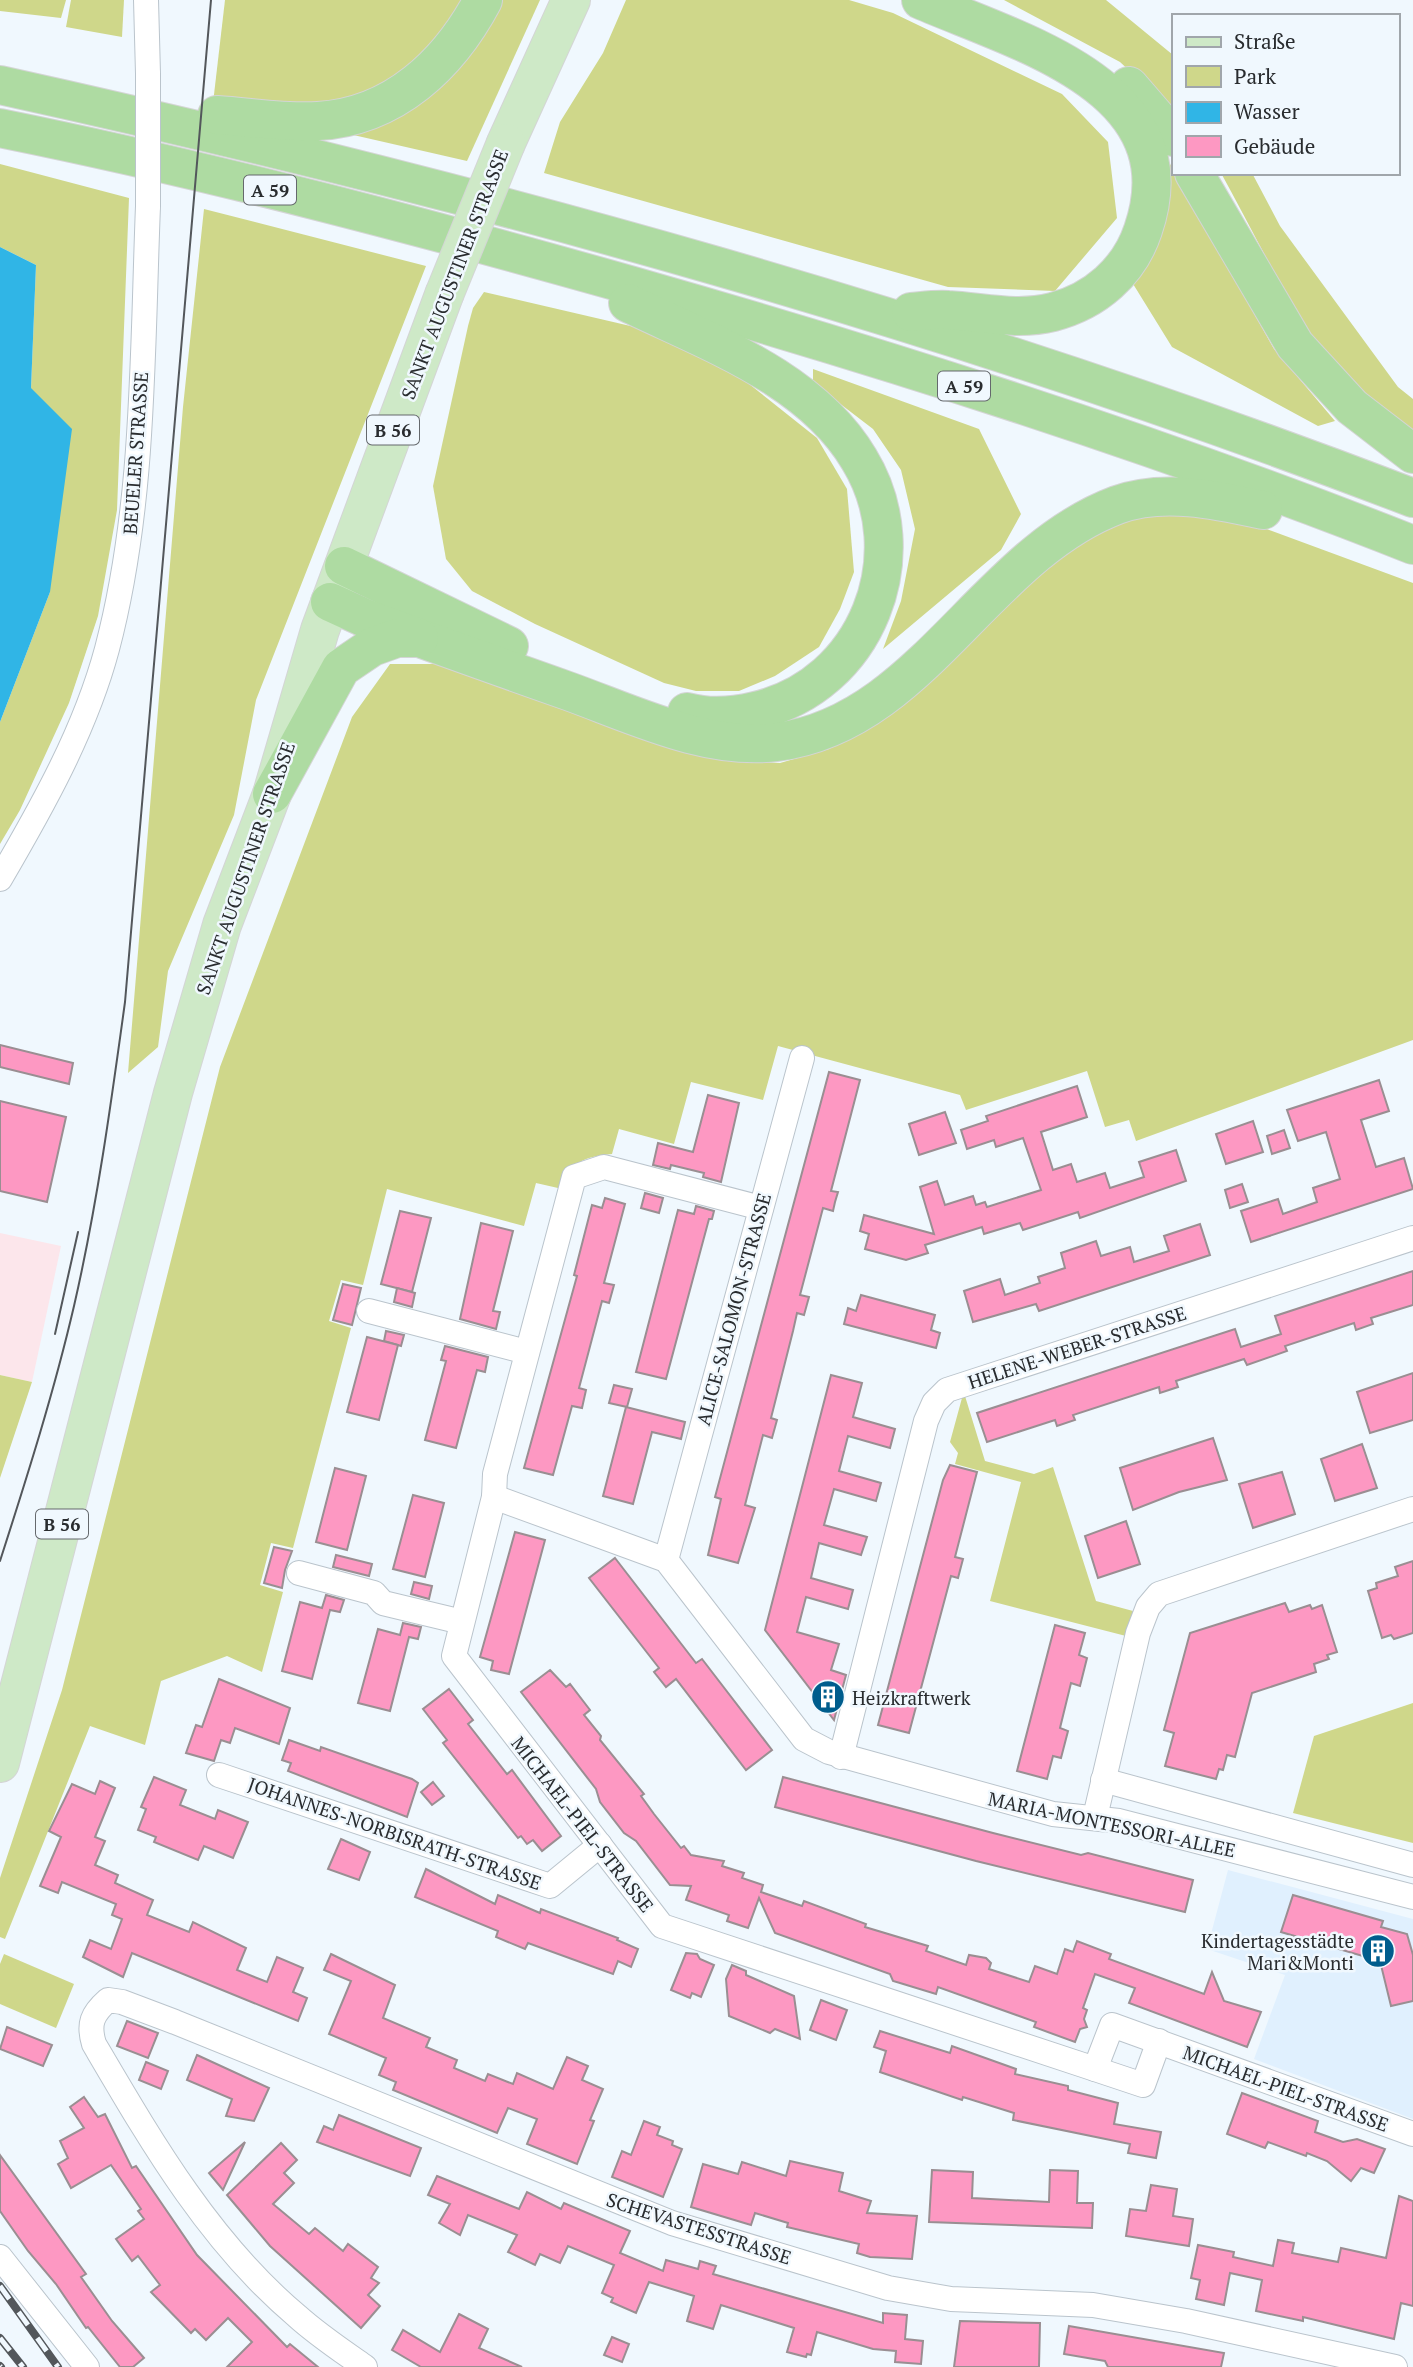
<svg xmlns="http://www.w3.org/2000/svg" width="1413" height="2367" viewBox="0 0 1413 2367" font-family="'PT Serif',serif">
  <rect width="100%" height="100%" fill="#f0f8fe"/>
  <path fill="#fce6eb" d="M0,1233L61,1246L32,1382L0,1375Z"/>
  <path fill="#e0f0fe" d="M1228,1870L1413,1919V2119L1254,2059L1285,1975L1207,1949Z"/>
  <g fill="#cfd78a">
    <path d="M0,0H66L61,18L0,11Z"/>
    <path d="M71,0H124L122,37L66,27Z"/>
    <path d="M225,0H540L467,161L213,103Z"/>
    <path d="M626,0H849L893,13L1062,94L1108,142L1117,218L1055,291L948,287L544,173L560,122L603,53Z"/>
    <path d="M1004,0H1106L1173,55V111L1120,62Z"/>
    <path d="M1165,155L1274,349L1335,421L1318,426L1172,347L1130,279Z"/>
    <path d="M0,164L129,198L117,510L98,616L69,703L20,810L0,844V722L50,592L31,388L36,265L0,247Z"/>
    <path d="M1221,173H1252L1280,226L1398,387L1413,399V436C1397,425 1377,415 1364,402C1301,336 1265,252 1221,173Z"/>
    <path d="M204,209L426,266L256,700L234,815L168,971L158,1047L128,1073L183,407Z"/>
    <path d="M484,292L639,328L734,372L817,438L847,489L854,572L840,609L819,647L775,676L739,691H696L664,683L535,624L472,591L446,559L433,486L468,326L473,308Z"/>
    <path d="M813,369L979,429L1021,514L1001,550L883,649L901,601L915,529L901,470L873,429L813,383Z"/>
    <path d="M1207,507L1413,583V1040L1136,1141L1129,1120L1105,1127L1087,1071L966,1110L960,1095L778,1046L763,1100L691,1082L674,1144L619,1129L612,1154C585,1156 570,1163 558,1188L536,1183L524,1226L387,1189L363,1285L341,1280L329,1321L351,1328L293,1548L271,1543L260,1585L283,1592L262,1672L227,1656L161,1681L145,1745L90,1726L5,1939L0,1937V1878L62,1690L220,1067L352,717L390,664H439L645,739L720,760L780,763L829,749L882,719L1044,553L1123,516Z"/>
    <path d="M0,1375L32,1382L0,1478Z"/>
    <path d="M965,1396L985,1461L1034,1474L1053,1467L1096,1601L1133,1611L1126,1636L990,1601L1021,1482L955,1464L958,1453L950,1442L962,1398Z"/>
    <path d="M1413,1703V1843L1293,1813L1314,1736Z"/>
    <path d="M4,1954L74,1984L56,2028L0,2004V1964Z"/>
  </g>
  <path fill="#30b5e6" d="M0,247L36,265L31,388L72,429L50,592L0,722Z"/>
  <g fill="#fd98c2" stroke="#9a8e92" stroke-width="2">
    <path d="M0,1045L73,1063L69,1084L0,1067Z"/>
    <path d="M829,1072L860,1080L831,1191L838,1192L835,1202L833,1211L823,1208L800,1295L809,1297L804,1315L797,1313L793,1331L771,1418L777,1420L772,1438L763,1435L745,1505L755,1508L738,1563L708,1555L721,1499L715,1497Z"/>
    <path d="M1379,1080L1389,1111L1361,1120L1376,1167L1404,1158L1413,1189L1251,1242L1241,1211L1278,1199L1283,1214L1317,1202L1313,1188L1340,1179L1326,1132L1298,1141L1287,1110Z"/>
    <path d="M1077,1086L1087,1117L1041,1132L1053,1170L1071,1164L1077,1182L1105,1173L1110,1188L1144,1177L1139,1162L1176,1150L1186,1181L1080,1218L1078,1212L1023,1230L1020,1223L984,1234L982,1227L925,1245L928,1253L906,1260L865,1249L869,1234L860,1231L864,1215L934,1234L920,1187L937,1181L945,1205L973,1196L976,1205L985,1202L987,1207L1041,1190L1023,1138L996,1147L994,1140L967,1149L961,1130L988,1121L986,1116Z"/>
    <path d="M708,1095L739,1103L721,1182L703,1177L704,1173L671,1165L670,1169L653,1165L658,1143L693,1152Z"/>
    <path d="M0,1101L66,1117L47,1202L0,1191Z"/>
    <path d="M945,1112L956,1143L919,1155L909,1124Z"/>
    <path d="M1253,1121L1263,1152L1226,1164L1216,1134Z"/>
    <path d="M1284,1130L1290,1148L1272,1154L1267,1136Z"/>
    <path d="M1242,1184L1248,1202L1230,1208L1225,1190Z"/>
    <path d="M645,1193L663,1198L659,1213L641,1208Z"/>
    <path d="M605,1198L625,1204L604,1283L614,1285L609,1303L602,1301L579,1388L586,1390L582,1408L572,1406L553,1475L524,1468L577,1276L574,1275L592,1205L602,1208Z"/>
    <path d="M696,1206L714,1211L712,1219H709L666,1379L636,1372L678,1210L694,1214Z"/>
    <path d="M400,1211L431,1218L412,1292L381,1284Z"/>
    <path d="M481,1223L513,1231L493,1311L500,1312L496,1329L460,1319Z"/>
    <path d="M1200,1224L1210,1255L1039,1311L1036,1304L973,1322L964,1291L1000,1279L1005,1295L1040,1283L1038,1277L1065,1268L1061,1253L1096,1241L1101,1256L1130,1247L1134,1262L1169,1251L1164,1236Z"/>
    <path d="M1413,1271V1305L1371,1318L1373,1324L1356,1330L1354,1323L1285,1346L1287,1351L1247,1365L1244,1359L1176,1381L1178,1387L1160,1393L1159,1387L1073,1415L1075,1420L1057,1426L1055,1420L987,1442L977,1413L1235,1329L1241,1347L1281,1334L1275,1316Z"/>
    <path d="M343,1284L361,1288L352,1325L333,1320Z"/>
    <path d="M397,1288L415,1293L412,1307L394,1302Z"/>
    <path d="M861,1295L935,1315L931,1330L940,1333L936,1348L844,1324L848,1308L856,1311Z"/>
    <path d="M386,1331L404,1335L401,1346L384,1341Z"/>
    <path d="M367,1337L398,1345L379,1420L347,1412Z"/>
    <path d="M445,1346L488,1357L485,1372L477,1370L456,1448L425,1440L446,1361L441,1360Z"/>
    <path d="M1413,1373V1420L1370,1433L1357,1392Z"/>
    <path d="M831,1375L862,1383L853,1417L895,1429L890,1448L848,1436L839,1471L881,1483L876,1501L834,1489L824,1525L867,1537L861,1555L819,1543L811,1578L853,1590L848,1609L806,1597L797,1632L839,1644L831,1670L846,1675L834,1720L765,1630Z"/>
    <path d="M614,1385L632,1389L627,1407L609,1403Z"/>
    <path d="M626,1407L685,1422L681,1439L652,1432L633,1504L603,1496Z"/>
    <path d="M1213,1438L1227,1480L1179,1492L1133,1510L1120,1468Z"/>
    <path d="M1362,1444L1377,1488L1335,1501L1321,1459Z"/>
    <path d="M950,1465L977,1472L955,1557L963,1559L958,1578L951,1576L909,1733L878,1725L943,1480Z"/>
    <path d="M335,1468L366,1476L347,1550L316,1542Z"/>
    <path d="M1282,1472L1295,1514L1253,1528L1239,1484Z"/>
    <path d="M413,1495L444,1503L425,1577L393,1569Z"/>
    <path d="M1126,1521L1140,1564L1098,1578L1085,1536Z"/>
    <path d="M515,1532L545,1540L509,1674L491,1670L493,1661L480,1657Z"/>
    <path d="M274,1547L292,1551L285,1570L282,1588L264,1583Z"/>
    <path d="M336,1555L372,1564L369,1576L333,1567Z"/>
    <path d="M615,1558L696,1663L702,1659L772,1750L746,1770L676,1679L666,1687L654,1672L659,1668L589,1578Z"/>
    <path d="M1413,1561V1633L1394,1639L1391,1635L1382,1638L1368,1591L1377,1588L1376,1583L1398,1576L1395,1567Z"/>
    <path d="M414,1582L432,1586L429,1599L411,1594Z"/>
    <path d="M326,1595L344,1600L340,1612L330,1610L312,1679L282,1671L300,1602L322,1608Z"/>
    <path d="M1285,1603L1289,1612L1310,1605L1312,1609L1322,1605L1337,1652L1327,1655L1329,1659L1314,1664L1316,1672L1252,1693L1235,1757L1227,1755L1223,1770L1219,1769L1216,1779L1165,1766L1174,1733L1164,1730L1190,1633Z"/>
    <path d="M403,1623L421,1627L418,1639L409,1637L390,1711L358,1703L378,1629L400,1635Z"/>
    <path d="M1055,1625L1085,1633L1079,1655L1087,1658L1080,1686L1071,1683L1060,1728L1068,1731L1061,1758L1053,1756L1047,1779L1017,1771Z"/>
    <path d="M550,1670L566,1687L570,1684L590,1710L584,1715L601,1736L600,1740L644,1794L641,1796L654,1814L681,1848L684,1846L691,1855L724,1861L722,1866L744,1873L742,1878L763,1885L761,1892L802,1906L804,1901L866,1924L865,1927L928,1946L926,1951L966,1965L969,1955L986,1958L991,1963L989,1969L1029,1982L1035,1966L1057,1974L1065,1949L1073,1952L1077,1941L1111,1954L1109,1959L1204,1994L1212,1972L1224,2001L1261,2012L1247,2047L1129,2003L1135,1988L1095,1974L1083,2008L1087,2010L1084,2019L1087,2027L1080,2029L1075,2042L1034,2027L1036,2022L938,1987L936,1994L900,1983L893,1981L890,1974L775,1933L759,1898L748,1928L727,1921L729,1915L686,1900L691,1886L670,1885L636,1841L624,1833L600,1802L596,1789L521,1692Z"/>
    <path d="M219,1679L290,1708L279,1744L235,1728L230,1743L221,1740L214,1761L186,1753L196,1725L202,1727Z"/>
    <path d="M449,1689L473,1720L468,1724L507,1774L512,1770L561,1836L542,1851L533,1840L527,1844L521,1836L518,1838L443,1743L447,1740L423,1709Z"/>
    <path d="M289,1740L320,1751L321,1747L412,1779L418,1783L407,1817L288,1771L291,1763L282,1760Z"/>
    <path d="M154,1777L186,1790L180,1805L215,1819L218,1810L248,1822L233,1858L204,1846L198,1860L154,1842L156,1837L138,1830L146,1809L141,1807Z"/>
    <path d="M783,1777L993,1833L1081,1855L1088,1853L1193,1880L1185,1912L976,1861L775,1807Z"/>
    <path d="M100,1781L115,1788L95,1837L105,1841L95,1865L118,1875L115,1883L153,1900L147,1915L189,1932L193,1922L246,1948L237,1970L267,1982L277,1957L303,1968L293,1992L307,1998L298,2021L132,1953L123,1977L83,1957L90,1940L111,1949L122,1919L112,1915L116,1904L62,1882L58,1893L40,1886L61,1837L49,1831L72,1784L95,1794Z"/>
    <path d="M433,1782L444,1796L432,1805L421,1792Z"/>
    <path d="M341,1839L370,1852L359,1880L328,1869Z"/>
    <path d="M426,1869L495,1904L498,1895L540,1913L541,1909L618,1938L617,1940L638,1949L631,1967L618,1961L613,1974L528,1943L525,1949L496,1937L498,1931L415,1897Z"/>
    <path d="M1293,1895L1383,1921L1381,1927L1407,1934L1413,1955V2001L1391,2006L1380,1961L1281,1932Z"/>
    <path d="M686,1953L697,1954L700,1959L714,1965L701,1997L692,1993L690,1998L671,1990Z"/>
    <path d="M331,1954L395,1985L383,2018L430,2038L426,2047L457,2060L454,2068L485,2081L488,2074L513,2084L517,2073L553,2089L567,2057L588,2066L582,2080L603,2089L590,2120L594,2121L577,2164L527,2144L537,2119L508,2108L497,2133L393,2090L396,2082L379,2075L386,2058L329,2034L351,1981L324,1970Z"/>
    <path d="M732,1965L746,1971V1975L794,1996L800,2039L775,2029L770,2033L729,2016L726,1979Z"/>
    <path d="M821,2000L847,2010L836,2040L810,2030Z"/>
    <path d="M127,2021L158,2033L148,2058L117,2046Z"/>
    <path d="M7,2027L52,2045L43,2066L0,2049Z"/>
    <path d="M880,2031L950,2053L952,2046L1016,2069L1015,2074L1068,2086V2090L1118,2103L1114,2124L1161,2132L1156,2158L1128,2153L1130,2144L1013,2120L1014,2113L963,2097L962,2100L880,2072L886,2051L874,2047Z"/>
    <path d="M197,2055L269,2088L254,2121L226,2116L232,2099L187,2080Z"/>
    <path d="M146,2062L168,2071L161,2089L139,2080Z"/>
    <path d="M1242,2093L1318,2121L1315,2132L1343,2142L1357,2139L1385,2149L1374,2173L1361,2168L1351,2181L1327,2161L1307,2153L1306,2156L1268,2142L1265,2148L1227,2134Z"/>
    <path d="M84,2097L98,2117L105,2114L132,2168L136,2166L197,2255L287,2347L290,2344L318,2367H227L252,2342L228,2318L206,2340L195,2329L191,2333L151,2292L160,2285L138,2256L132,2261L116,2239L144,2219L138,2211L141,2209L111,2165L71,2188L58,2164L68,2158L60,2141L84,2128L70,2107Z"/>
    <path d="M339,2115L421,2148L410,2176L317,2142L324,2126L333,2130Z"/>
    <path d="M644,2121L660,2127L657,2135L673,2141L672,2145L682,2149L663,2197L612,2177L622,2151L631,2155Z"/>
    <path d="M245,2142L223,2190L209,2173Z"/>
    <path d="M281,2143L297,2160L284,2173L294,2183L273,2204L309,2234L315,2228L343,2251L348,2244L378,2267L371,2278L379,2283L368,2295L380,2306L361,2328L270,2246L227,2195Z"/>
    <path d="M0,2155L86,2274L81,2277L112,2321L144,2358L133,2367H120L88,2327L86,2328L56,2284L28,2251L0,2211Z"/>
    <path d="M790,2161L843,2173L839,2191L871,2201L867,2213L917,2216L912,2259L870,2257L857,2253L859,2244L787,2227L788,2223L755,2213L751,2225L691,2207L703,2164L738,2174L742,2162L786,2176Z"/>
    <path d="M932,2170L973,2172L972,2198L1049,2202L1050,2170L1078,2171L1077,2203H1093L1092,2228L929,2222Z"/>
    <path d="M437,2176L519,2209L527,2192L561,2209L564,2203L630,2231L620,2253L663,2271L666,2260L698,2269L700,2261L716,2266L713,2274L883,2323V2313L907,2315L905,2339L923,2341L921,2364L895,2362L896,2351L873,2349L817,2332L811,2355L807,2354L806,2357L787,2352L794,2328L721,2305L713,2329L687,2321L694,2296L649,2282L636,2313L611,2302L613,2298L602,2293L614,2265L568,2246L560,2263L540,2254L535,2265L508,2252L517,2235L468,2215L460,2235L439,2223L450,2204L428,2195Z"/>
    <path d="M1151,2185L1177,2189L1173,2216L1193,2219L1189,2246L1126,2236L1130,2209L1146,2211Z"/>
    <path d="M1399,2196L1413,2201V2306L1401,2303L1394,2339L1303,2317V2321L1256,2311L1262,2280L1230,2273L1224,2305L1196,2299L1200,2280L1191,2278L1198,2245L1234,2252L1233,2257L1273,2266L1278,2240L1294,2243L1292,2253L1338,2262L1341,2248L1386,2258Z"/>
    <path d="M459,2314L488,2329L479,2348L522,2367H421L392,2350L403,2330L440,2352Z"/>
    <path d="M960,2321L1040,2323L1039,2367H954Z"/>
    <path d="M1069,2326L1224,2353L1221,2367H1108L1105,2361L1064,2354Z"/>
    <path d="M612,2337L629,2344L622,2362L604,2355Z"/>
  </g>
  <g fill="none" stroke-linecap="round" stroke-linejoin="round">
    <g stroke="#bac4cc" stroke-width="26">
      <g id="minor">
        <path d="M146,0L148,74"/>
        <path d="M0,879C42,807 85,731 107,649C145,505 142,354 148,206"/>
        <path d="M761,1208L604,1167L574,1177L495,1474L494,1497L454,1656L662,1926L1095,2069L1112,2025L1413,2134"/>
        <path d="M369,1311L527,1352"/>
        <path d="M494,1497L666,1560L804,1739L829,1752L1053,1814L1119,1821L1413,1897"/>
        <path d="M666,1560L802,1058"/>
        <path d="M299,1573L374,1593L383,1603L462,1622"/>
        <path d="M841,1757L926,1421L934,1403L947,1390L1413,1238"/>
        <path d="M219,1775L550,1886L600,1845"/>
        <path d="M1103,1780L1413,1865"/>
        <path d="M1095,1817L1138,1633L1148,1607L1159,1594L1413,1509"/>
        <path d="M1095,2069L1143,2085L1159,2041"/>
        <path d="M0,2257L87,2367"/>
        <path d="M365,2367C342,2351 318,2335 297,2316C209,2242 151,2141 94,2044C88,2024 92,2014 108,2000L122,2002L175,2022L672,2223L888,2288L951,2299L1093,2305L1186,2321L1395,2367"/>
      </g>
    </g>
    <g stroke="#d4d5d5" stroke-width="40">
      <g id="primary">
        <path d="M506,143L571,0"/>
        <path d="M0,1763L173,1093L222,925L272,794L320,630L444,295"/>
      </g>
    </g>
    <g stroke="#d4d5d5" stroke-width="40">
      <g id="motorway">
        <path d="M0,85C480,191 953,322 1413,498"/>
        <path d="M1129,86L1173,137"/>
        <path d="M217,115C250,117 285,123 318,121C394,117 449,64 483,0"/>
        <path d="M0,128C213,171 424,227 633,286C896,361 1158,444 1413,545"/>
        <path d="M1194,173L1295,345L1352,407L1413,454"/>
        <path d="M628,303C708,342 811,378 859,459C918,555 867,686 755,711C734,716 709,718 687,712"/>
        <path d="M911,312C923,311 936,309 948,310C984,312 1017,321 1053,312C1095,301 1129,272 1143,230C1192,87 1018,42 921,0"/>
        <path d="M344,566L509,646"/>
        <path d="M330,602L365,618C432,643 500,667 568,691C632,714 707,751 777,742C921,724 984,555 1117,505C1163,488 1217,500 1263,510"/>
        <path d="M272,794L341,668L372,647L397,638H419"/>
      </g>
    </g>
    <use href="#minor" stroke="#fff" stroke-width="24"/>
    <use href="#primary" stroke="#cee9c7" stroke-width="38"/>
    <use href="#motorway" stroke="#aedba2" stroke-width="38"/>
    <g stroke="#53575b" stroke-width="2">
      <path d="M55,1334L78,1232"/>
      <path d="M0,1561C27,1477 54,1392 74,1306C97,1206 111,1104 125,1002L211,0"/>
    </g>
    <g stroke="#53575b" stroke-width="8">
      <g id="rail">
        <path d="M0,2286L58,2367"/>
        <path d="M0,2338L23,2367"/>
        <path d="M0,2366L1,2367"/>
      </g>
    </g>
    <use href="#rail" stroke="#f0f8fe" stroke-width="5" stroke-dasharray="16" stroke-linecap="butt"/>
    <g stroke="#bac4cc" stroke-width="26" stroke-linecap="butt">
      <path id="minor-bridge" d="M148,206V74"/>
    </g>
    <g stroke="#d4d5d5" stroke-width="40" stroke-linecap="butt">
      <path id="primary-bridge" d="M444,295L506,143"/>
    </g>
    <use href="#minor-bridge" stroke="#fff" stroke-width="24"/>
    <use href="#primary-bridge" stroke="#cee9c7" stroke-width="38"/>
  </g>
  <defs>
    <g id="building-disc" transform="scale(1.75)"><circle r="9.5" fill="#005d8d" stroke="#f0f8fe"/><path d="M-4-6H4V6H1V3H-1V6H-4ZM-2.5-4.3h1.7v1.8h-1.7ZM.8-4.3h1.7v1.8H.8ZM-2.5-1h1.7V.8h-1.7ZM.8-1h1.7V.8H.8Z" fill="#fff"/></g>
  </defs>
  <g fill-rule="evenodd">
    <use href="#building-disc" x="828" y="1697"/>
    <use href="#building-disc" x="1378" y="1951"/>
  </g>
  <g text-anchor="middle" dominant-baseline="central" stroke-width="5" stroke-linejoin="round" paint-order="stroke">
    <g fill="#f0f8fe" stroke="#65696d" stroke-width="2">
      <rect x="244" y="175.5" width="52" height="29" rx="5"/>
      <rect x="938" y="371.5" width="52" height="29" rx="5"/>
      <rect x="367" y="415.5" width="52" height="29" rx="5"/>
      <rect x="36" y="1509.5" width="52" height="29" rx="5"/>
    </g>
    <g font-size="18" font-weight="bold" fill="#292c2f">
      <text x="270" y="190">A 59</text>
      <text x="964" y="386">A 59</text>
      <text x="393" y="430">B 56</text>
      <text x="62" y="1524">B 56</text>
    </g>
    <g font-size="19" fill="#292c2f" stroke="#f0f8fe">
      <text transform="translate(454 274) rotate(-69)">SANKT AUGUSTINER STRASSE</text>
      <text transform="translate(135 453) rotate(-86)">BEUELER STRASSE</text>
      <text transform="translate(245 868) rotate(-71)">SANKT AUGUSTINER STRASSE</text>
      <text transform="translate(733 1309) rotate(-75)">ALICE-SALOMON-STRASSE</text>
      <text transform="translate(1077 1347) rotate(-18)">HELENE-WEBER-STRASSE</text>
      <text transform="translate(583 1824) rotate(52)">MICHAEL-PIEL-STRASSE</text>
      <text transform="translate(1112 1824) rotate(12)">MARIA-MONTESSORI-ALLEE</text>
      <text transform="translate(395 1833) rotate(19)">JOHANNES-NORBISRATH-STRASSE</text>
      <text transform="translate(1286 2088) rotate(20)">MICHAEL-PIEL-STRASSE</text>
      <text transform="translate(699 2228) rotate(18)">SCHEVASTESSTRASSE</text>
    </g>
    <g font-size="19" fill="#292c2f" stroke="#f0f8fe" text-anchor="start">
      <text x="852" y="1697">Heizkraftwerk</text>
      <text x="1354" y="1940" text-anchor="end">Kindertagesstädte<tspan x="1354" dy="22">Mari&amp;Monti</tspan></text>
    </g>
  </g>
  <rect x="1172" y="14" width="228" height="161" fill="#f0f8fe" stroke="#a0a6ab" stroke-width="2"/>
  <rect x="1186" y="37" width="35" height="10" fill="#cee9c7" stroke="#a0a6ab" stroke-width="2"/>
  <text x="1234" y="49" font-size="21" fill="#292c2f">Straße</text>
  <rect x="1186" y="66" width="35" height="21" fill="#cfd78a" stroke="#a0a6ab" stroke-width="2"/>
  <text x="1234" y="84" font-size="21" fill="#292c2f">Park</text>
  <rect x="1186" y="102" width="35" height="21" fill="#30b5e6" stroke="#a0a6ab" stroke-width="2"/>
  <text x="1234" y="119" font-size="21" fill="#292c2f">Wasser</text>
  <rect x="1186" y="136" width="35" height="21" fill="#fd98c2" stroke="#a0a6ab" stroke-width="2"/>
  <text x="1234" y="154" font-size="21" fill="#292c2f">Gebäude</text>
</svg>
